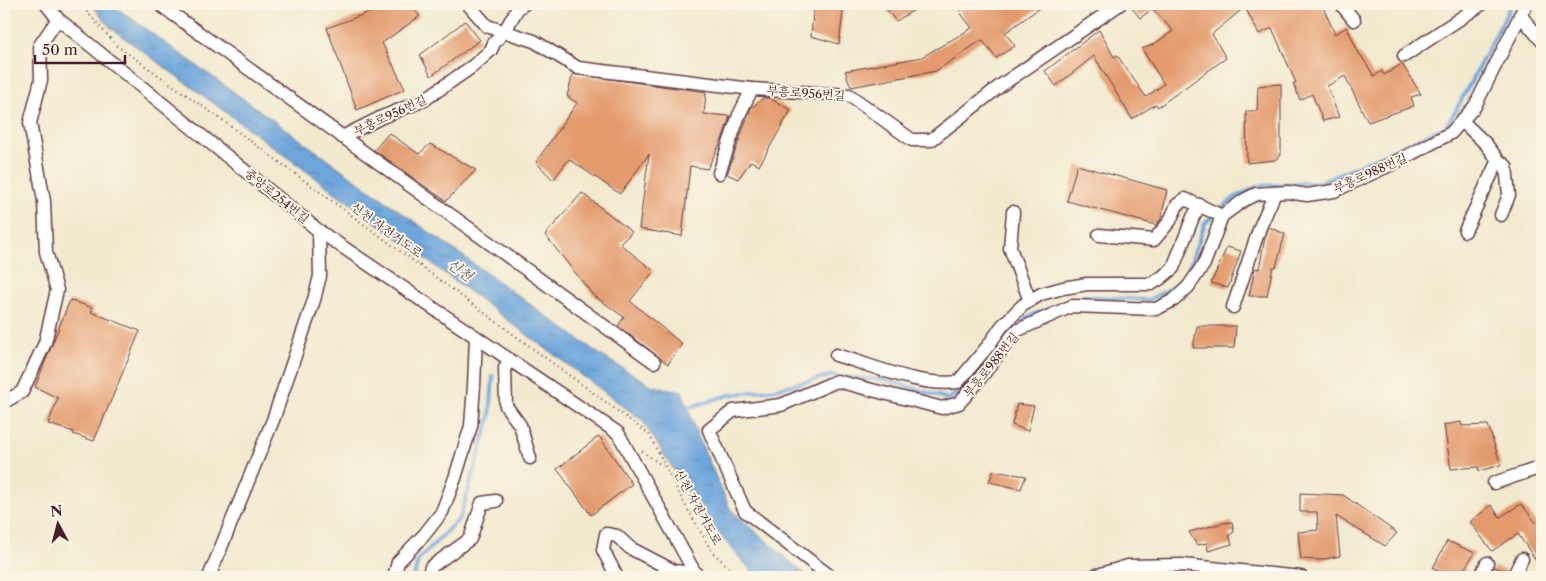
<svg xmlns="http://www.w3.org/2000/svg" width="1546" height="581" viewBox="0 0 1546 581" font-family="'Libre Caslon Text','Noto Serif KR',serif">
  <defs>
    <pattern id="water-ripples" width="26" height="14" patternUnits="userSpaceOnUse" patternTransform="scale(1.25)"><rect width="26" height="14" fill="#6da6dc"/><path d="M2 4q2-2 4 0t4 0M15 11q2-2 4 0t4 0" fill="none" stroke="#5c87b3"/></pattern>
  </defs>
  <rect width="100%" height="100%" fill="#fcf5e5"/>
  <filter id="ink" filterUnits="userSpaceOnUse"><feTurbulence type="fractalNoise" baseFrequency=".02" numOctaves="2"/><feDisplacementMap in="SourceGraphic" scale="10" xChannelSelector="R" yChannelSelector="G"/><feConvolveMatrix kernelMatrix="1 2 1 2 8 2 1 2 1" color-interpolation-filters="sRGB"/></filter>
  <filter id="wash" filterUnits="userSpaceOnUse"><feTurbulence type="fractalNoise" baseFrequency=".0096" numOctaves="4" result="noise"/><feDisplacementMap in="SourceGraphic" scale="20" xChannelSelector="R" yChannelSelector="G"/><feGaussianBlur stdDeviation="1.12" result="paint"/><feColorMatrix in="noise" values="0 0 0 0 0 0 0 0 0 0 0 0 0 0 0 0 0 1.4 0 .05"/><feComposite in="paint" operator="in"/></filter>
  <g filter="url(#wash)">
    <rect width="100%" height="100%" fill="#f2eacf"/>
    <path fill="url(#water-ripples)" stroke="#5c6284" d="M91,4H111L602,356L653,386L682,391L696,432L730,509L808,577H757L703,516L642,420L362,212L111,28Z"/>
    <g fill="none" stroke-linecap="round" stroke-linejoin="round">
      <g stroke="#6da6dc" stroke-width="4">
        <path d="M1070,302L1085,296L1148,300L1173,287L1186,276L1205,223L1234,198L1258,186L1321,182L1445,127L1455,112L1512,4"/>
        <path d="M1022,322L1036,313L1058,306"/>
        <path d="M844,377L886,380L948,399L967,386"/>
        <path d="M683,409L729,395L775,389L830,376H837"/>
        <path d="M414,577L418,560L460,518L490,417L493,376"/>
      </g>
    </g>
    <g id="blocks">
      <g fill="#e39a6c">
        <path d="M373,4H409L420,16L382,43L405,89L357,110L327,28L370,12L366,8Z"/>
        <path d="M814,4H844L839,44L811,36Z"/>
        <path d="M882,4H924L896,21Z"/>
        <path d="M974,4H1045L1005,33L1015,46L996,58L982,40L936,71L851,87L845,71L922,57L972,28L959,11Z"/>
        <path d="M1129,4H1313L1317,8L1322,5L1335,34L1347,27L1359,54H1360L1374,76L1382,71L1384,75L1402,64L1421,94L1411,97L1414,106L1368,122L1345,76L1327,86L1339,117L1323,121L1312,94L1300,100L1293,83H1296L1272,28L1259,34L1245,7L1212,34L1226,58L1158,107L1156,104L1132,119L1094,56L1056,86L1045,71L1099,30L1114,57L1117,55L1146,97L1164,84L1142,49L1154,44L1173,31L1153,9L1140,18Z"/>
        <path d="M465,21L480,40L431,76L420,55Z"/>
        <path d="M573,74L706,92L704,114L730,116L722,140L707,169L690,166L682,236L639,229L649,154L620,194L569,159L553,180L536,162L577,103L567,96Z"/>
        <path d="M1281,84V155L1275,160L1247,163L1246,111H1257L1258,86Z"/>
        <path d="M763,98H769L791,110L759,166L751,161L738,179L727,174L729,169L747,118L751,108Z"/>
        <path d="M389,133L419,154L430,144L476,170L446,201L374,150Z"/>
        <path d="M1077,165L1167,190L1161,219L1156,225L1067,201Z"/>
        <path d="M582,193L632,232L620,244L654,271L630,301L682,344L668,364L618,326L624,317L593,295L545,235Z"/>
        <path d="M1269,227L1285,234L1276,267H1273L1267,296H1249L1255,268L1259,269L1265,238Z"/>
        <path d="M1227,247L1241,251L1228,288L1211,283Z"/>
        <path d="M70,300L93,308L91,312L140,331L94,441L73,434L74,432L48,424L58,398L35,387Z"/>
        <path d="M1197,326H1236L1234,348H1193Z"/>
        <path d="M1017,404L1034,406L1028,431L1012,425Z"/>
        <path d="M1461,422L1462,426L1488,425L1501,465L1479,471L1478,467L1451,469L1444,425Z"/>
        <path d="M599,436L632,484L591,515L557,469Z"/>
        <path d="M993,471L1026,476L1021,489L989,482Z"/>
        <path d="M1300,493L1343,495L1397,533L1385,546L1336,516L1340,556L1320,560L1301,559L1298,532L1318,530L1317,512H1300Z"/>
        <path d="M1521,504L1542,530V569L1518,534L1492,551L1470,522L1491,505L1500,517Z"/>
        <path d="M1232,522L1234,532L1229,535L1232,544L1208,551L1207,543L1197,545L1189,532L1223,523Z"/>
        <path d="M1447,541L1475,553L1464,569L1467,570L1462,577H1433L1438,570L1433,568Z"/>
        <path d="M1494,567L1507,571L1505,577H1490Z"/>
      </g>
    </g>
  </g>
  <g filter="url(#ink)">
    <use href="#blocks" fill-opacity="0" stroke="#633d44" stroke-width="1"/>
    <g fill="none" stroke-linecap="round" stroke-linejoin="round">
      <g stroke="#633d44" stroke-width="15">
        <g id="minor">
          <path d="M46,4L58,19L319,231L618,433L695,573L700,577"/>
          <path d="M159,4L654,362"/>
          <path d="M468,4L487,26L534,41L578,68L752,89L849,95L912,140H931L1000,86L1120,4"/>
          <path d="M1341,4L1354,20"/>
          <path d="M1520,15L1542,41"/>
          <path d="M1404,56L1482,4"/>
          <path d="M1462,121L1486,144L1498,160L1506,166L1509,195L1501,215"/>
          <path d="M342,137L382,117L424,100L473,66L491,50L494,43L504,32L518,8L524,4"/>
          <path d="M719,173L739,115L752,89"/>
          <path d="M1013,212L1010,248L1030,301"/>
          <path d="M1465,231L1498,160"/>
          <path d="M1099,235L1154,240L1170,221L1177,205L1185,199L1222,216"/>
          <path d="M1233,307L1260,227L1275,193"/>
          <path d="M836,355C875,366 919,387 958,382L988,346L1002,326L1023,305L1041,294L1063,288L1087,284H1151L1161,278L1173,268L1193,217L1200,205"/>
          <path d="M509,360L505,368L506,406L520,425L530,458"/>
          <path d="M4,402L22,392L45,343L57,290L46,252L44,201L30,123L41,80L40,45L58,19"/>
          <path d="M1494,483L1542,467"/>
          <path d="M209,577L273,420L314,300L320,276L319,231"/>
          <path d="M394,577L398,562L424,535L442,512L455,478L471,426L474,386L476,337"/>
          <path d="M428,577L431,567L470,539L482,503L496,501"/>
          <path d="M617,577L603,550L606,534L617,536L630,548L674,571L695,573"/>
          <path d="M831,577L745,511L709,430L733,411L781,405L837,381L942,408L959,403L975,385L1016,331L1072,306L1156,309L1174,300L1188,287L1204,264L1222,216L1244,200L1256,194L1288,192L1307,195L1334,191L1390,165L1451,133L1475,106L1526,4"/>
          <path d="M1091,577L1128,566L1182,565L1301,577"/>
          <path d="M1480,577L1487,563"/>
          <path d="M1513,577L1522,559"/>
        </g>
      </g>
      <g stroke="#633d44" stroke-width="2" stroke-dasharray="1 4" stroke-linecap="butt">
        <path d="M80,4L117,46L222,120L649,434L684,503L712,552L740,577"/>
        <path d="M642,451L664,467"/>
      </g>
      <use href="#minor" stroke="#fff" stroke-width="12"/>
    </g>
  </g>
  <g text-anchor="middle" dominant-baseline="central" stroke-width="4" stroke-linejoin="round" paint-order="stroke">
    <g font-size="12" fill="#4a1f2b" stroke="#fcf5e5">
      <text transform="translate(806 93) rotate(4)">부흥로956번길</text>
      <text transform="translate(390 115) rotate(-25)">부흥로956번길</text>
      <text transform="translate(1370 173) rotate(-24)">부흥로988번길</text>
      <text transform="translate(277 196) rotate(39)">중앙로254번길</text>
      <text transform="translate(387 230) rotate(36)">신천 자전거도로</text>
      <text transform="translate(991 365) rotate(-51)">부흥로988번길</text>
      <text transform="translate(698 507) rotate(61)">신천 자전거도로</text>
    </g>
    <g font-size="14" font-style="italic" fill="#585572" stroke="#fcf5e5">
      <text transform="translate(460 270) rotate(36)">신천</text>
    </g>
  </g>
  <rect width="1546" height="581" fill="none" stroke="#fcf5e5" stroke-width="20"/>
  <g transform="translate(58 524) rotate(353)" stroke="#fcf5e5" stroke-width="4" paint-order="stroke">
  <path d="M0-4L9 19L0 12L-9 19Z" fill="#4a1f2b"/>
  <text y="-8" font-size="14" font-weight="bold" text-anchor="middle" fill="#4a1f2b">N</text>
  </g>
  <path d="M35 55v8h90v-8" fill="none" stroke="#4a1f2b" stroke-width="2.5"/>
  <text x="42" y="55" font-size="15" fill="#4a1f2b" stroke="#fcf5e5" stroke-width="4" paint-order="stroke">50 m</text>
</svg>
